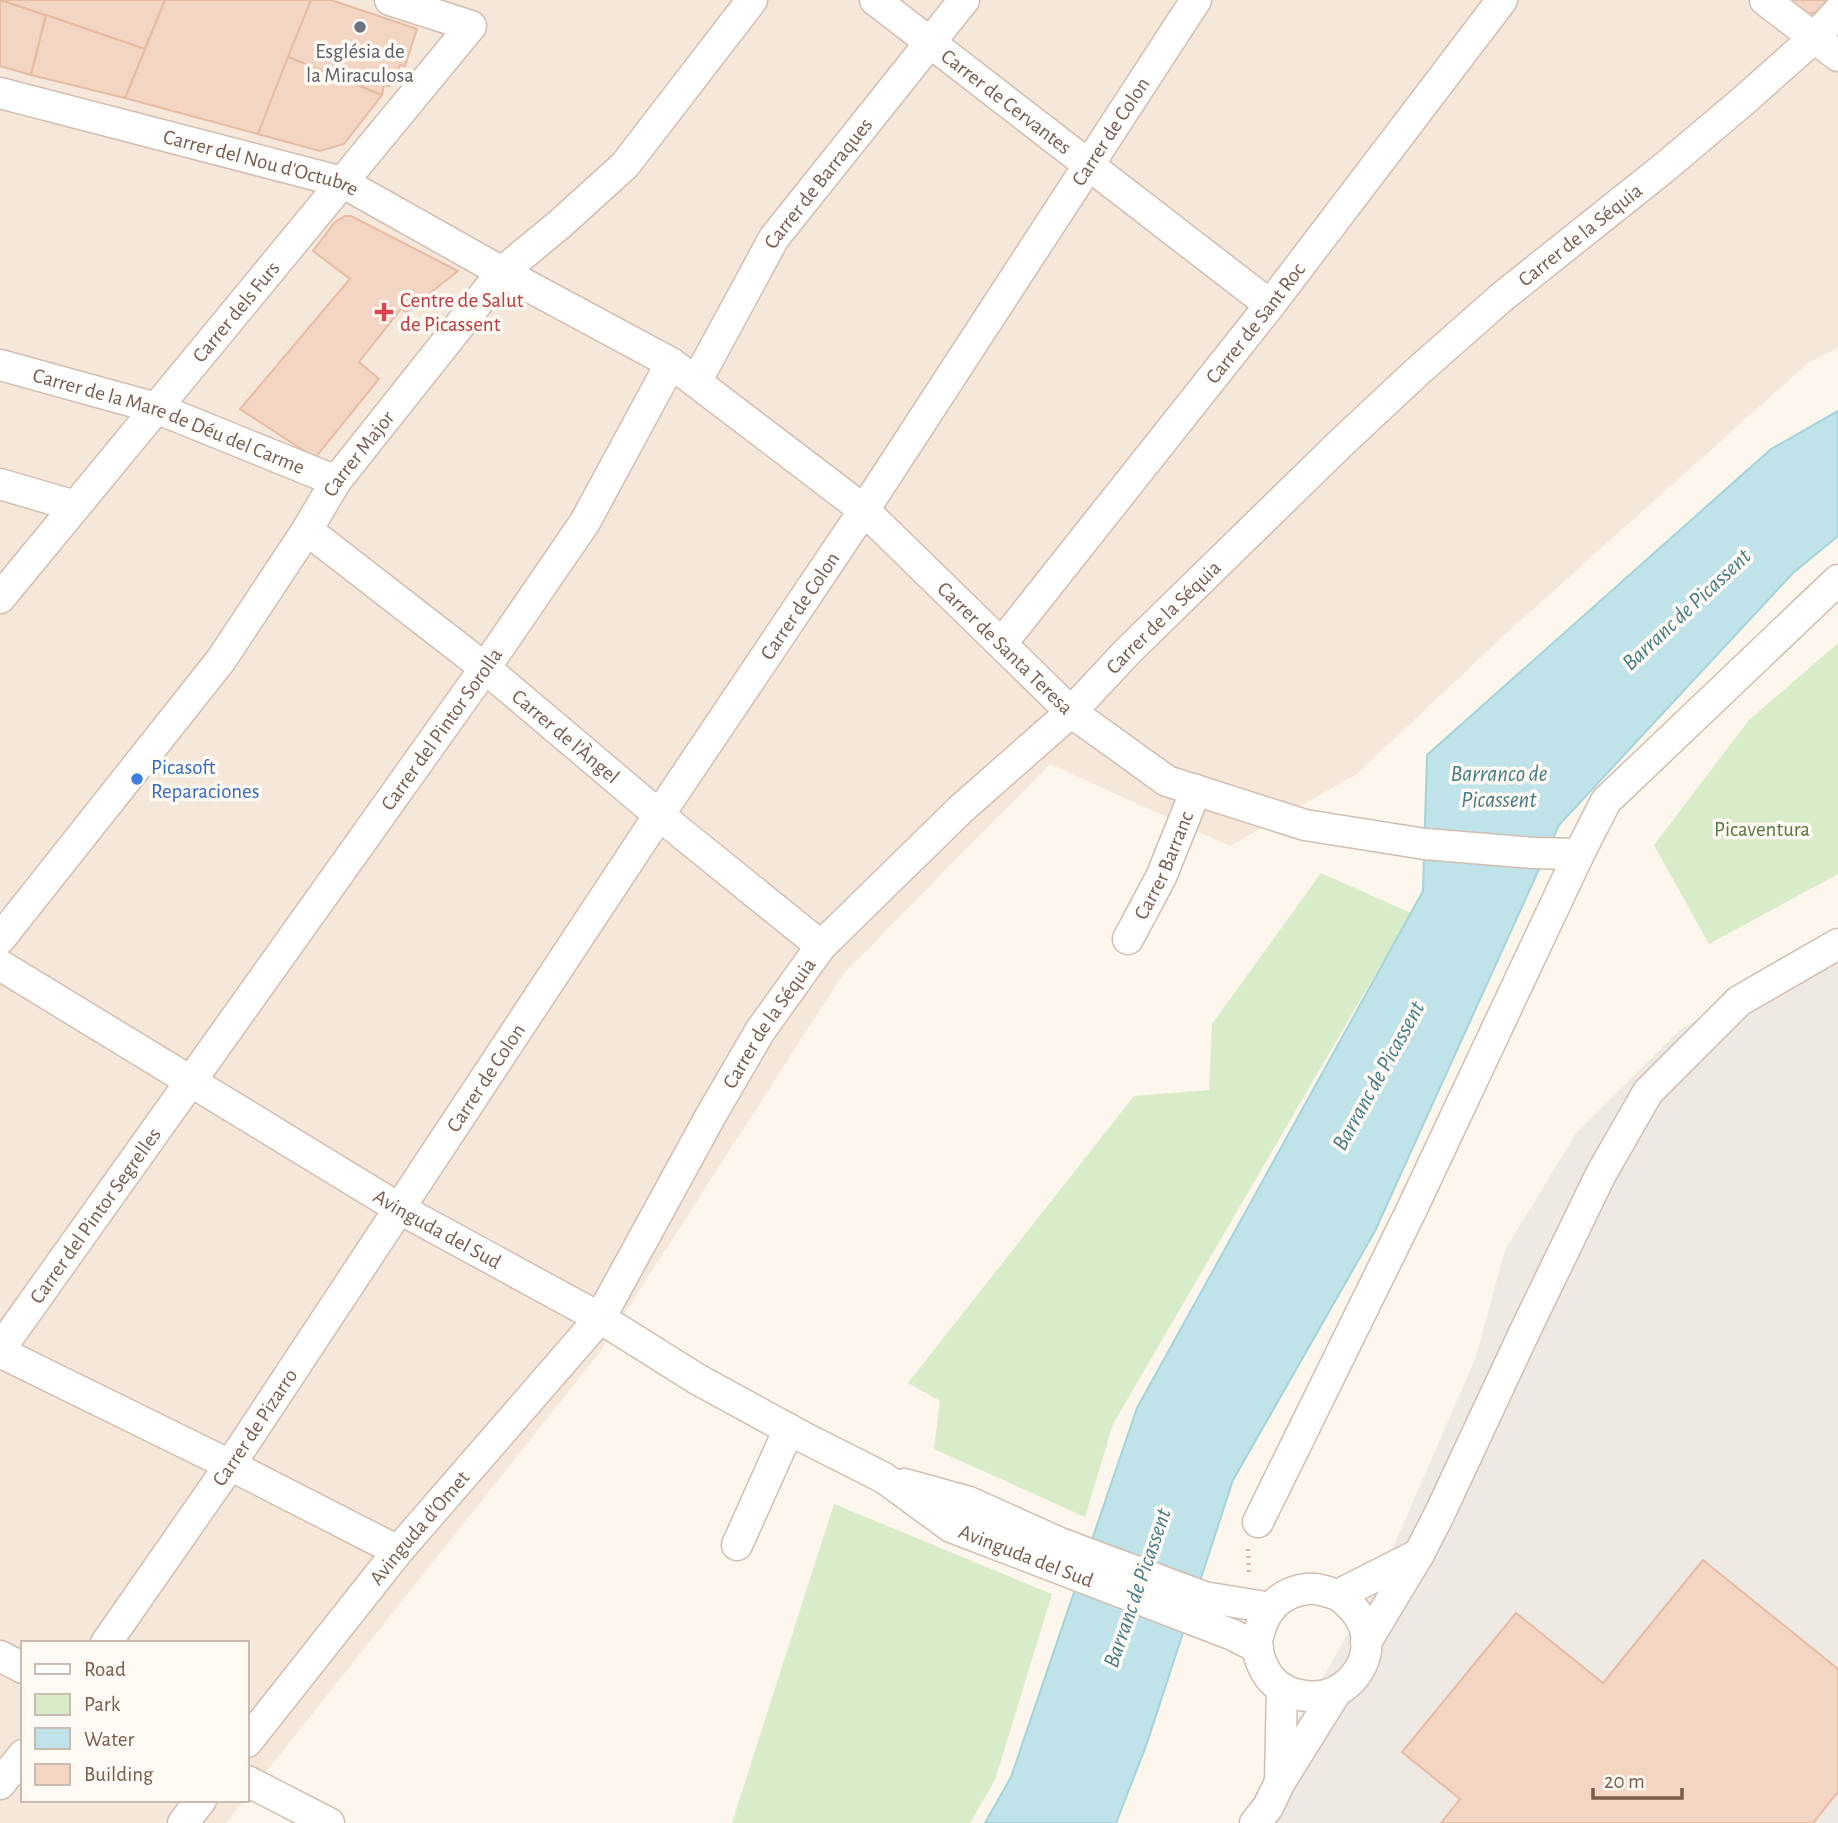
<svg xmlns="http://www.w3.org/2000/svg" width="1838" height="1823" viewBox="0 0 1838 1823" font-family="'Alegreya Sans',sans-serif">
  <rect width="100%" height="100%" fill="#fdf6ec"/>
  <path fill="#f5e8da" d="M0,0H1838V348L1808,363L1503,636L1357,774L1230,846L1050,764L843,974L599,1353L247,1796V1643H23V1800H244L226,1823H0Z"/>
  <path fill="#efe9e4" d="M1838,941V1823H1238L1378,1582L1476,1357L1505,1250L1577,1132L1681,1029Z"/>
  <g fill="#d8ecc9">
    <path d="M1838,643V874L1709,944L1654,845L1749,720Z"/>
    <path d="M1321,873L1411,913L1113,1424L1085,1517L934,1449L940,1401L908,1383L1134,1096L1209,1090L1212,1024Z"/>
    <path d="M834,1504L1052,1594L995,1780L970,1823H732Z"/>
  </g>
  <path fill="#bfe3e8" stroke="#a5d3da" stroke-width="2" d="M1838,411V536L1793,573L1559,825L1375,1231L1233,1480L1146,1746L1116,1823H985L1011,1777L1137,1408L1423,891L1427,755L1771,449Z"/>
  <g fill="#f3d5c3" stroke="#e6bba3" stroke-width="2">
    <path d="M0,0L46,15L31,75L0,66Z"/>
    <path d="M1,0H165L145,49Z"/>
    <path d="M165,0H311L258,134L125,98Z"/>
    <path d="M311,0H331L417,29L405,66L400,65L397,75H392L389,86L384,85L382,95L288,57Z"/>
    <path d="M1782,0H1827L1819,12L1799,15Z"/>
    <path d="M46,15L145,49L125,98L31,75Z"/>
    <path d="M288,57L382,95L344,144L320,151L258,134Z"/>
    <path d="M345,216H351L458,271L406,312L401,309L359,362L379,379L315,458L240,409L350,279L313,251L335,222Z"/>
    <path d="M1703,1560L1838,1669V1792L1813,1823H1441L1460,1799L1402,1752L1516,1613L1603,1683Z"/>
  </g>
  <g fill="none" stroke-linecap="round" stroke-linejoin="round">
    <g stroke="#d1beb0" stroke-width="33">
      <g id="minor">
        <path id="s1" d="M875,0L1270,305"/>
        <path d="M1765,0L1838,56"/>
        <path id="s2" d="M0,93L342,182L502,272L671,363L864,510L1071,712L1167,781L1305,825L1425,844L1534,853L1579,854"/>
        <path id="s3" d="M0,365L156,408L336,481"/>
        <path id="s4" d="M696,382L774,238L964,0"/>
        <path d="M0,484L75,506"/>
        <path id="s5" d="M307,530L485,668L659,815L821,946"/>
        <path id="s6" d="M0,598L471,26L390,0"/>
        <path id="s7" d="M1002,643L1270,305L1502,0"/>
        <path id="s8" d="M0,939L221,660L307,530L336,481L502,272L560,224L625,165L752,0"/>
        <path id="s9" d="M1128,939L1161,877L1196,790"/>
        <path id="s10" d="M0,965L400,1209L600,1318L697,1379L803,1437L884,1478L951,1527L1233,1635L1258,1648"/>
        <path id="s11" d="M0,1349L485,668L585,522L671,363"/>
        <path d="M0,1352L230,1465L398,1551"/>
        <path d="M904,1484L969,1502L1060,1543L1204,1597L1271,1608"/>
        <path d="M1258,1522L1411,1211L1579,854L1606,801L1838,580"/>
        <path d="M737,1545L789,1429"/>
        <path d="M1338,1595C1350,1604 1363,1617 1366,1633C1372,1668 1342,1701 1306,1696C1291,1694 1280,1690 1270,1678C1263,1669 1257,1654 1257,1643C1257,1640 1258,1636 1259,1633C1265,1609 1281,1592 1307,1589C1318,1588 1328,1592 1338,1595L1419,1554"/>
        <path d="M1366,1642L1419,1554L1439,1515L1525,1331L1601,1174L1648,1092L1739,1001L1838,944"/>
        <path id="s12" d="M106,1643L230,1465L659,815L864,510L1196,0"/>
        <path d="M0,1656L23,1668"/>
        <path id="s13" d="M247,1742L398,1551L600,1318L710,1117L760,1031L821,946L961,809L1071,712L1127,652L1340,444L1417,372L1502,297L1665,167L1742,102L1814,38L1838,12"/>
        <path d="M247,1781L329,1823"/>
        <path d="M1280,1782L1282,1688"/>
        <path d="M0,1784L23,1755"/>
        <path d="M183,1823L201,1800"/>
        <path d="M1255,1823L1268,1807L1280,1782L1336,1692"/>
      </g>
    </g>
    <path stroke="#d9b8a5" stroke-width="4.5" stroke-dasharray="2 5" stroke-linecap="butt" d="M1248,1549L1249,1576"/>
    <use href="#minor" stroke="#fff" stroke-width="30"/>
  </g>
  <circle fill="#6b7280" stroke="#fffaf3" stroke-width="2.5" cx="360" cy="27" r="7"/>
  <path fill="#e0444e" stroke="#fffaf3" stroke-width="2.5" d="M380.5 301.5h7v7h7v7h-7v7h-7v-7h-7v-7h7z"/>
  <circle fill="#3f7fe0" stroke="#fffaf3" stroke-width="2.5" cx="137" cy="779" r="7"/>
  <g text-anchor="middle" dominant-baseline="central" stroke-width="7" stroke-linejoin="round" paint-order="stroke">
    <g font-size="21" fill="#5b616d" stroke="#fffaf3">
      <text x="360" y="51">Església de<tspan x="360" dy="24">la Miraculosa</tspan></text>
    </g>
    <g font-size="21" fill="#7a5c4d" stroke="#fffaf3">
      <text stroke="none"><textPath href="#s1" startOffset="166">Carrer de Cervantes</textPath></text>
      <text stroke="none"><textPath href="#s12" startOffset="1815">Carrer de Colon</textPath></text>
      <text stroke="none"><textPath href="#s2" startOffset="270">Carrer del Nou d'Octubre</textPath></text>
      <text stroke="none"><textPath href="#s4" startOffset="234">Carrer de Barraques</textPath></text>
      <text stroke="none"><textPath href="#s13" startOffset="2026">Carrer de la Séquia</textPath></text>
      <text stroke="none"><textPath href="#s6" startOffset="371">Carrer dels Furs</textPath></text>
      <text stroke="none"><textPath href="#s7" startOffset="408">Carrer de Sant Roc</textPath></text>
      <text stroke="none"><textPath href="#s3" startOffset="178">Carrer de la Mare de Déu del Carme</textPath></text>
      <text stroke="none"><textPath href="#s8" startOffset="604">Carrer Major</textPath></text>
      <text stroke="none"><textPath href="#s12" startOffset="1248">Carrer de Colon</textPath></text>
      <text stroke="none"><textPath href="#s13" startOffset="1460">Carrer de la Séquia</textPath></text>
      <text stroke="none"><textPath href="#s2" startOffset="1169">Carrer de Santa Teresa</textPath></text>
      <text stroke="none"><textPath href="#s11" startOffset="761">Carrer del Pintor Sorolla</textPath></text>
      <text stroke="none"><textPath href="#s5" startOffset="331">Carrer de l'Àngel</textPath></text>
      <text stroke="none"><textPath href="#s9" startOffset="82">Carrer Barranc</textPath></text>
      <text stroke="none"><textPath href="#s13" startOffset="892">Carrer de la Séquia</textPath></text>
      <text stroke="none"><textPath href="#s12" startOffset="681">Carrer de Colon</textPath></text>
      <text stroke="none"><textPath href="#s11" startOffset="164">Carrer del Pintor Segrelles</textPath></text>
      <text stroke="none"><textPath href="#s10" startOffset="511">Avinguda del Sud</textPath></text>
      <text stroke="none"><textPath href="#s12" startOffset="262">Carrer de Pizarro</textPath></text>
      <text stroke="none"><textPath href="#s13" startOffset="275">Avinguda d'Omet</textPath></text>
      <text stroke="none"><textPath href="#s10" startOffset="1186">Avinguda del Sud</textPath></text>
    </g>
    <g font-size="21" fill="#be3a42" stroke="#fffaf3" text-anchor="start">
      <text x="400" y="300">Centre de Salut<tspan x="400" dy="24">de Picassent</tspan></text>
    </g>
    <g font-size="21" fill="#366cbe" stroke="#fffaf3" text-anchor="start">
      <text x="151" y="767">Picasoft<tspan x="151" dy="24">Reparaciones</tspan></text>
    </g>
    <g font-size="21" fill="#537a41" stroke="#fffaf3">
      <text x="1762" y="829">Picaventura</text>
    </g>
    <g font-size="23" font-style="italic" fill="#437c86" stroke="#fffaf3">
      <text transform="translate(1687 610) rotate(-43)">Barranc de Picassent</text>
      <text x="1499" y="774">Barranco de<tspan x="1499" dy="26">Picassent</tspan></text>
      <text transform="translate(1379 1076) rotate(-61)">Barranc de Picassent</text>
      <text transform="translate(1138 1588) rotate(-71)">Barranc de Picassent</text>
    </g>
  </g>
  <rect x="21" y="1641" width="228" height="161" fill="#fffaf3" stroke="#cabbb1" stroke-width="2"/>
  <rect x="35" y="1664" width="35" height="10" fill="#ffffff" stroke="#cabbb1" stroke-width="2"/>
  <text x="84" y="1676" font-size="21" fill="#7a5c4d">Road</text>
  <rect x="35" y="1694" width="35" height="21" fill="#d8ecc9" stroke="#cabbb1" stroke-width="2"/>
  <text x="84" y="1711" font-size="21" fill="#7a5c4d">Park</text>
  <rect x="35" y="1728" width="35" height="21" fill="#bfe3e8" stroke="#cabbb1" stroke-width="2"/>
  <text x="84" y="1746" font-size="21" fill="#7a5c4d">Water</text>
  <rect x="35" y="1764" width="35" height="21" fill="#f3d5c3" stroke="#cabbb1" stroke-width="2"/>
  <text x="84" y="1781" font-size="21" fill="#7a5c4d">Building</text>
  <path d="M1593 1788v10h89v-10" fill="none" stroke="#7a5c4d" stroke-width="3.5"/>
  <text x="1604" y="1788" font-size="21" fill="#7a5c4d" stroke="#fffaf3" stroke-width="5" paint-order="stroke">20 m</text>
</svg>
